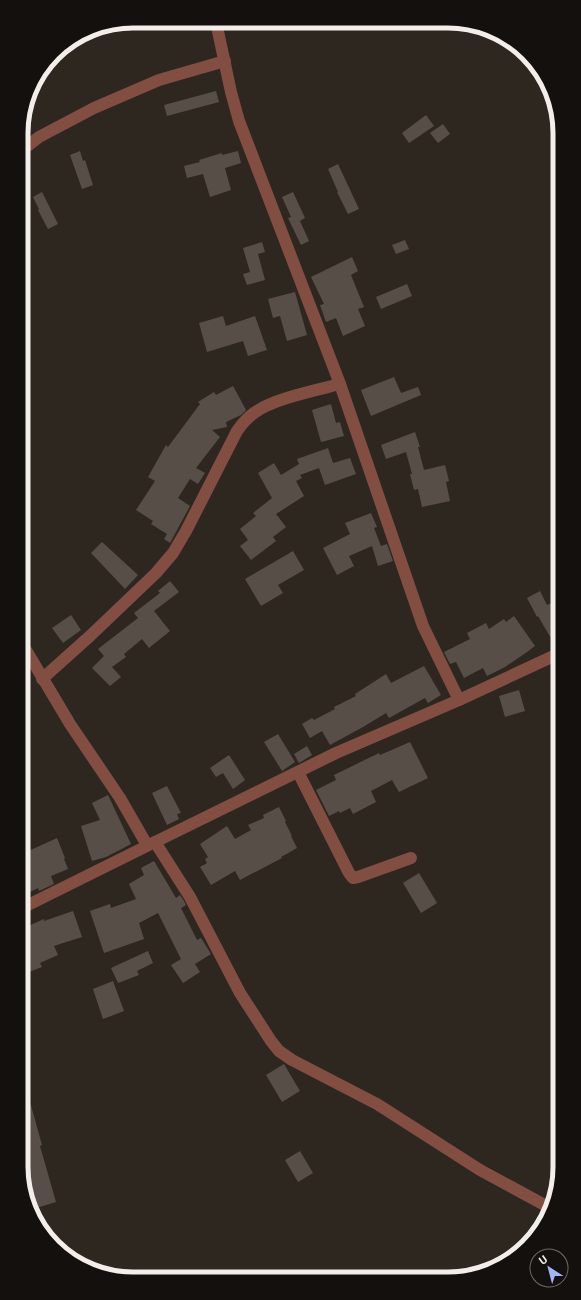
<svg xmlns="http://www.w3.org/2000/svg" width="581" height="1300" viewBox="0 0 581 1300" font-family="Roboto,sans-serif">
  <rect width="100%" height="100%" fill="#2e2720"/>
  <g fill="#574f47">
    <path d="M216,91L219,102L167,116L164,105Z"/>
    <path d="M426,115L434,126L409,143L402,133Z"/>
    <path d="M443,124L450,134L438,143L430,133Z"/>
    <path d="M80,151L83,161L85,160L93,185L82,189L70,155Z"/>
    <path d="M238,151L241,163L225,168L231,190L210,197L203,174L187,178L184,166L200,162L199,160L222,153V155Z"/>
    <path d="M338,164L359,209L348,214L337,192H338L328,169Z"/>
    <path d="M42,192L58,224L48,229L38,210L39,209L33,197Z"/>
    <path d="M293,192L305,218L300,221L309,241L301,245L288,218L291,217L282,197Z"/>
    <path d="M405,240L409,249L396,254L392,245Z"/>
    <path d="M262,242L265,252L258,254L265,280L247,285L243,274L250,272L243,248Z"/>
    <path d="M352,257L358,271L351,275L364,307L358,309L365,326L343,336L336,318L326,322L320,305L324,304L311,277Z"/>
    <path d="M407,284L412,296L381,309L376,297Z"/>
    <path d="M295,292L307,335L287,341L280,316L273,318L268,299Z"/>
    <path d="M223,316L226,326L255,316L267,350L248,356L243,341L207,352L199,323Z"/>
    <path d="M394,377L401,393L418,387L421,395L371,416L361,390Z"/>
    <path d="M233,386L246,410L241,415L226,422L227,427L212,430L220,437L196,468L205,473L198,484L190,479L178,498L190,506L170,543L164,539L167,534L151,524L153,521L136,510L155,481L148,477L166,445L168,447L200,404L198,402L214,392L216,395Z"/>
    <path d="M331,404L336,423L340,422L344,436L321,442L312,410Z"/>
    <path d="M415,432L420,447H418L424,470L445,465L449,481L446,482L450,501L422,507L418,489L414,490L410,474H412L406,452L386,459L381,445Z"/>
    <path d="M328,448L333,463L350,458L356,474L325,485L319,468L300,475L302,478L296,481L304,496L276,514L286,527L273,537L276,541L251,560L240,546L248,540L240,529L256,516L253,513L272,498L258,473L274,463L281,475L299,464L297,459Z"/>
    <path d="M371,513L377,527L374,528L381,546L387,544L393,561L378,566L372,546L349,556L354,566L337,575L323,548L350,534L345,523Z"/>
    <path d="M102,542L138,575L125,589L91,553Z"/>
    <path d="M293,551L304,570L278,585L283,593L261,606L245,579Z"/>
    <path d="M170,581L179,592L154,611L170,631L149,648L142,639L124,654L126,657L112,667L121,677L110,686L92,668L104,656L98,649L138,618L134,613L160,593L158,591Z"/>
    <path d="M540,591L547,605L558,600V647H556L538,616L537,617L527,598Z"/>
    <path d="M71,615L81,630L63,643L52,628Z"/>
    <path d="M514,616L535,646L527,652L505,667L487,676L483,668L464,678L456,662L450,664L444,652L470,639L467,633L486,623L489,629L504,619L506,622Z"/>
    <path d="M424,666L441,695L428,703L425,698L389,718L386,713L363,727L330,745L322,731L310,738L302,724L312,718L314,720L335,709L334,707L356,696L355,694L386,674L391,683Z"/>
    <path d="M519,690L525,711L505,717L499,696Z"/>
    <path d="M278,734L295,762L282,771L264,742Z"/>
    <path d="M410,742L428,778L399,792L392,780L371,791L376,802L353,814L350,808L340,813L339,811L329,816L316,790L336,780L334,775L379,753L380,755Z"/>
    <path d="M307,746L312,755L299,763L294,754Z"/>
    <path d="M229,755L245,780L233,789L223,773L216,777L210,768Z"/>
    <path d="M167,786L181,813L177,814L179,819L167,825L152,793Z"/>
    <path d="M108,795L131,844L106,857L92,861L81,826L100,820L92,803Z"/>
    <path d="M279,807L286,821L285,822L292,836H291L297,848L281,857L282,858L240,880L235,871L211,885L200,867L207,863L205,859L208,857L200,844L227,826L235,839L251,830L248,825L264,818L263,815Z"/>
    <path d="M57,838L65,858L64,859L68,869L51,876L54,884L39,891L38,888L24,895V853Z"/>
    <path d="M154,861L176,898L180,895L184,901L186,905L181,908L197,940L201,938L211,954L195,964L200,972L183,983L171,965L181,959L158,913L139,923L144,939L104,953L90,911L110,904L111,908L136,899L129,884L144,875L141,868Z"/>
    <path d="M419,873L437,903L421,913L403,883Z"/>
    <path d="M73,911L82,937L54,946L58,955L40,963L42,967L24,974V928L44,919V921Z"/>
    <path d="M148,951L153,963L137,971L139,975L118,983L111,968Z"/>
    <path d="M113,981L124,1011L103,1019L93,989Z"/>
    <path d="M284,1064L300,1091L282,1102L266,1075Z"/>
    <path d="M25,1091H27L42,1145L40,1146L56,1202L33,1209L25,1196Z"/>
    <path d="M300,1151L313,1173L298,1182L285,1160Z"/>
  </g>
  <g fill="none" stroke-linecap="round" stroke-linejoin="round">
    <g stroke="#824e42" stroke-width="12">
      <path d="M216,22L231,92L239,121L340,384L423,626L459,700"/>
      <path d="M21,151L39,137L94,108L159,80L225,61"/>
      <path d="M23,645L70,724L120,798L147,845"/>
      <path d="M42,679L90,636L156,573L173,553L186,531L237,431C242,424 247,418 254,413C272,399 317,390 340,384"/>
      <path d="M298,772L349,873L353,878L358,877L411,858"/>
      <path d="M155,842L190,897L240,993L271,1041L279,1051L292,1060L377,1104L480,1170L552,1209"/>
      <path d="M24,907L155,842L336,753L459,700L558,654"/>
    </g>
  </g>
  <path d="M0 0H581V1300H0ZM133 28H448A105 105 0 0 1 553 133V1167A105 105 0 0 1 448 1272H133A105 105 0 0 1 28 1167V133A105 105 0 0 1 133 28Z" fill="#14100d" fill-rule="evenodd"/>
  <path fill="none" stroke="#f4eeea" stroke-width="5" d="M133 28H448A105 105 0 0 1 553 133V1167A105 105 0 0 1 448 1272H133A105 105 0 0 1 28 1167V133A105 105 0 0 1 133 28Z"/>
  <g transform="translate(549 1268) rotate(324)"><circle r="19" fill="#14100d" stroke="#6e6965"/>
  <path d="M0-3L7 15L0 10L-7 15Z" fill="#a1b3fd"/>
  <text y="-6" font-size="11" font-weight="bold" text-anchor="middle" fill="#f4eeea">U</text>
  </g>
</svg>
